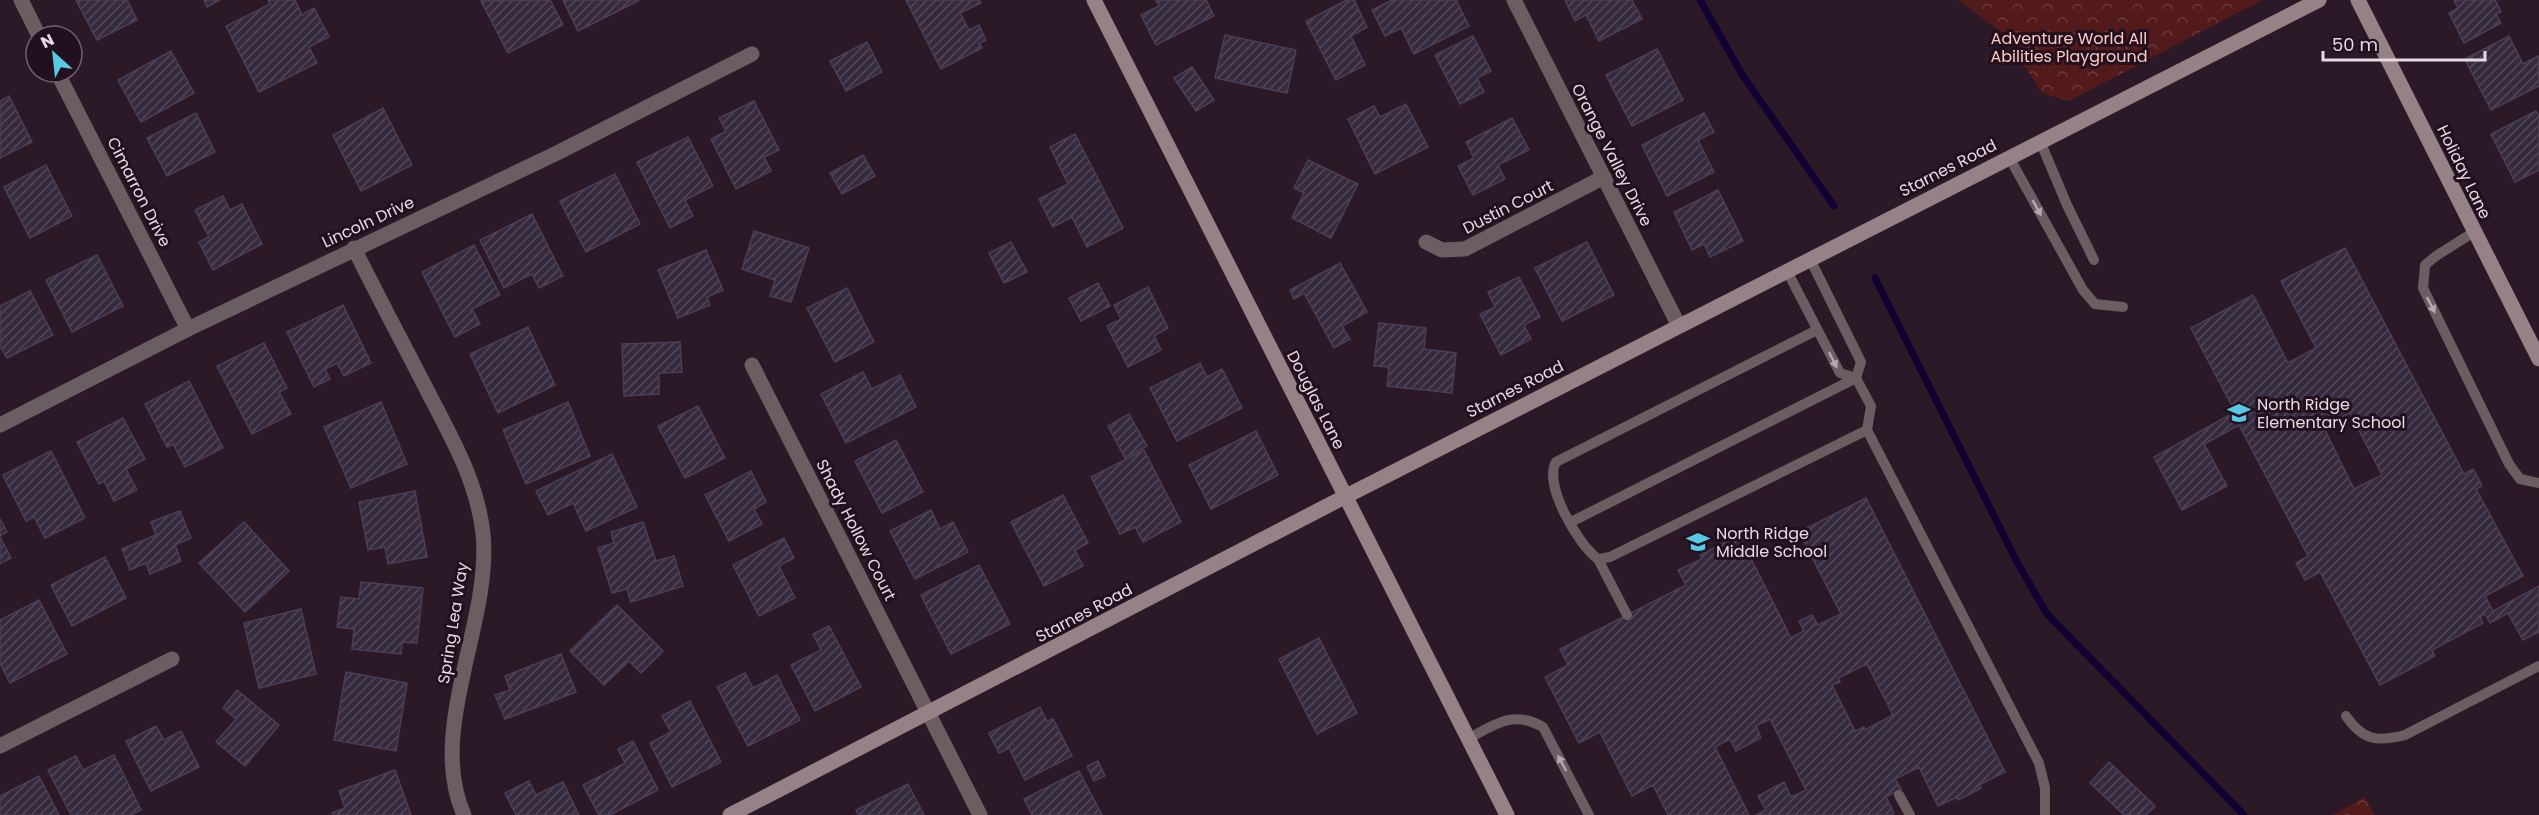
<svg xmlns="http://www.w3.org/2000/svg" width="2539" height="815" viewBox="0 0 2539 815" font-family="Poppins,sans-serif">
  <defs>
    <pattern id="park-crowns" width="20" height="18" patternUnits="userSpaceOnUse" patternTransform="scale(1.5)"><rect width="20" height="18" fill="#521a1a"/><path d="M2 6a3 3 0 1 1 6 0M12 15a3 3 0 1 1 6 0" fill="none" stroke="#6b3b3b"/></pattern>
    <pattern id="building-hatch" width="6" height="6" patternUnits="userSpaceOnUse" patternTransform="scale(1.5)"><rect width="6" height="6" fill="#362a3e"/><path d="M-1 1l2-2M0 6l6-6M5 7l2-2" fill="none" stroke="#53485a"/></pattern>
  </defs>
  <rect width="100%" height="100%" fill="#2c1927"/>
  <g fill="url(#park-crowns)">
    <path d="M1958,0H2262L2069,101L2042,93L2004,34Z"/>
    <path d="M2364,797L2375,815H2333Z"/>
  </g>
  <g fill="none" stroke-linecap="round" stroke-linejoin="round">
    <g stroke="#100132" stroke-width="7">
      <path d="M1700,0L1743,76L1834,206"/>
      <path d="M1875,278L2018,564L2047,614L2244,815"/>
    </g>
  </g>
  <g fill="url(#building-hatch)" stroke="#4b3f53" stroke-width="1.5" fill-rule="evenodd">
    <path d="M76,0H127L137,20L97,40Z"/>
    <path d="M204,0H220L207,7Z"/>
    <path d="M268,0H295L302,15L314,8L329,37L309,47L317,63L259,92L226,26L270,4Z"/>
    <path d="M550,0L563,25L508,53L481,1Z"/>
    <path d="M563,0H638V1L578,31Z"/>
    <path d="M906,0H979L981,3L960,13L969,30L979,25L986,40L979,43L982,48L941,69Z"/>
    <path d="M1156,0H1206L1214,16L1156,45L1141,15L1159,6Z"/>
    <path d="M1347,0H1354L1367,27L1351,36L1365,65L1336,80L1306,21Z"/>
    <path d="M1392,0H1456L1469,26L1414,54L1401,28L1385,36L1372,10Z"/>
    <path d="M1565,0H1632L1642,19L1599,41L1586,15L1575,21Z"/>
    <path d="M2454,0H2495L2501,12L2496,14L2501,23L2464,43L2449,13L2458,8Z"/>
    <path d="M1225,35L1296,50L1287,93L1215,78Z"/>
    <path d="M1473,36L1491,71L1477,78L1484,92L1460,104L1435,55Z"/>
    <path d="M2509,36L2523,64L2538,56L2539,86L2491,110L2465,59Z"/>
    <path d="M867,42L882,72L846,91L830,61Z"/>
    <path d="M1657,49L1683,100L1632,126L1606,75Z"/>
    <path d="M171,51L194,93L141,122L118,80Z"/>
    <path d="M1192,67L1214,100L1196,111L1174,78Z"/>
    <path d="M9,96L32,142L0,158V101Z"/>
    <path d="M754,101L779,150L764,157L771,171L736,189L711,139L726,131L719,118Z"/>
    <path d="M1406,104L1428,147L1375,174L1348,119L1374,106L1380,117Z"/>
    <path d="M383,108L412,165L361,191L333,135Z"/>
    <path d="M2536,111L2539,116V170L2515,182L2491,134Z"/>
    <path d="M196,113L215,152L167,176L147,138Z"/>
    <path d="M1704,113L1714,132L1698,140L1714,172L1667,196L1642,145Z"/>
    <path d="M1512,118L1529,150L1498,165L1505,179L1473,195L1458,166L1474,158L1466,142Z"/>
    <path d="M1075,134L1123,228L1087,247L1072,217L1053,227L1039,199L1068,184L1050,147Z"/>
    <path d="M688,137L713,186L685,200L693,216L670,228L637,162Z"/>
    <path d="M863,155L875,176L842,194L830,173Z"/>
    <path d="M1308,160L1358,184L1331,238L1292,218L1304,193L1294,188Z"/>
    <path d="M46,165L72,216L30,238L4,187Z"/>
    <path d="M615,174L640,224L586,252L560,201Z"/>
    <path d="M1718,190L1743,241L1710,257L1704,244L1692,250L1674,212Z"/>
    <path d="M223,196L230,210L242,204L262,244L213,270L199,242L209,237L195,210Z"/>
    <path d="M532,214L563,276L539,288L532,274L504,288L480,240Z"/>
    <path d="M754,231L809,248L791,302L770,296L775,280L742,269Z"/>
    <path d="M1011,242L1027,272L1004,283L989,253Z"/>
    <path d="M1587,242L1614,295L1562,321L1535,268Z"/>
    <path d="M474,245L500,295L472,309L480,324L455,337L422,272Z"/>
    <path d="M2345,248L2464,474L2473,469L2478,478L2482,486L2476,489L2523,576L2485,596L2493,611L2539,586V632L2523,640L2508,613L2490,623L2485,614L2480,617L2483,623L2432,650L2435,656L2380,685L2320,572L2305,580L2296,563L2308,556L2239,425L2204,444L2227,486L2182,510L2154,457L2235,412L2191,328L2253,295L2288,363L2316,348L2281,281ZM2350,413L2382,475L2354,489L2323,426Z"/>
    <path d="M706,250L723,290L707,297L710,305L678,318L658,270Z"/>
    <path d="M97,255L123,306L72,332L46,280Z"/>
    <path d="M1340,263L1367,312L1342,326L1350,339L1334,348L1304,293L1294,299L1290,290Z"/>
    <path d="M1519,277L1540,317L1524,325L1531,339L1501,355L1480,314L1495,307L1488,292Z"/>
    <path d="M1098,283L1110,306L1081,321L1069,298Z"/>
    <path d="M1148,287L1168,328L1154,336L1161,350L1128,367L1107,326L1121,319L1114,305Z"/>
    <path d="M847,288L874,342L835,362L807,308Z"/>
    <path d="M30,291L53,335L7,358L0,346V306Z"/>
    <path d="M343,305L371,363L344,376L337,363L325,369L330,379L314,387L287,332Z"/>
    <path d="M1379,323L1426,328L1424,349L1456,353L1452,393L1387,386L1389,367L1374,366Z"/>
    <path d="M528,327L555,385L498,413L470,354Z"/>
    <path d="M680,342L682,372L659,373V394L624,396L622,344Z"/>
    <path d="M264,343L287,388L279,392L291,414L252,434L217,366Z"/>
    <path d="M1200,363L1207,377L1222,369L1242,408L1177,441L1150,388Z"/>
    <path d="M863,372L872,389L900,375L916,407L846,443L821,394Z"/>
    <path d="M189,381L223,448L185,467L173,444L167,447L145,404Z"/>
    <path d="M381,402L407,464L351,488L324,427Z"/>
    <path d="M568,402L590,456L526,484L503,430Z"/>
    <path d="M698,406L725,458L685,478L658,426Z"/>
    <path d="M1129,414L1147,446L1125,458L1108,426Z"/>
    <path d="M123,418L145,459L126,469L137,490L114,501L104,481L99,484L77,442Z"/>
    <path d="M1256,431L1278,475L1211,509L1189,465Z"/>
    <path d="M896,440L923,492L882,513L855,461Z"/>
    <path d="M1144,450L1181,522L1143,542L1135,527L1120,534L1091,477Z"/>
    <path d="M51,451L85,518L45,538L34,517L26,521L3,475Z"/>
    <path d="M612,454L637,507L586,531L573,503L548,515L536,491Z"/>
    <path d="M751,471L766,502L754,509L762,524L729,541L705,495Z"/>
    <path d="M415,491L427,557L388,564L385,547L368,550L359,502Z"/>
    <path d="M1063,495L1088,543L1075,550L1083,566L1044,586L1011,522Z"/>
    <path d="M1866,498L2005,772L1979,785L1981,788L1976,791L1958,800L1957,797L1938,806L1919,767L1895,779L1901,789L1886,797L1894,813L1892,815H1756L1766,810L1758,796L1784,782L1791,797L1806,790L1770,719L1756,726L1761,738L1736,751L1730,739L1715,747L1749,815H1668L1653,785L1632,796L1600,732L1579,743L1545,677L1568,665L1560,649L1686,585L1678,570L1702,559L1700,555L1739,535L1791,638L1804,631L1799,621L1812,615L1818,625L1841,614L1799,532ZM1867,664L1893,715L1865,730L1864,727L1855,731L1832,685L1840,682L1838,678Z"/>
    <path d="M931,510L940,529L953,522L968,552L915,579L890,531Z"/>
    <path d="M180,511L191,538L175,545L181,561L150,574L146,563L130,570L122,549L156,535L151,522Z"/>
    <path d="M0,519L7,532L0,536Z"/>
    <path d="M244,522L289,571L245,612L199,563Z"/>
    <path d="M643,522L656,561L674,556L683,586L631,602L627,589L612,593L598,548L614,543L611,532Z"/>
    <path d="M0,537L11,558L0,564Z"/>
    <path d="M784,538L794,558L779,566L795,598L759,616L733,565Z"/>
    <path d="M105,557L126,598L72,626L51,585Z"/>
    <path d="M979,565L1010,624L951,654L921,595Z"/>
    <path d="M361,582L423,588L417,643L402,642L401,654L352,649L354,629L337,627L341,597L359,599Z"/>
    <path d="M39,600L67,654L10,683L0,663V620Z"/>
    <path d="M617,605L663,651L641,673L629,661L604,685L570,651Z"/>
    <path d="M301,609L316,674L259,688L244,623Z"/>
    <path d="M829,626L861,687L815,711L791,665L821,650L813,634Z"/>
    <path d="M1319,638L1357,713L1317,734L1279,659Z"/>
    <path d="M561,654L576,692L505,719L495,695L510,690L505,676Z"/>
    <path d="M346,672L407,683L396,751L334,740Z"/>
    <path d="M745,673L753,688L777,675L800,720L748,746L717,687Z"/>
    <path d="M237,690L279,725L245,766L216,742L236,719L223,708Z"/>
    <path d="M690,701L721,762L672,787L650,743L671,732L662,716Z"/>
    <path d="M1040,707L1047,721L1053,719L1072,756L1025,780L1009,748L999,753L989,733Z"/>
    <path d="M156,726L164,740L181,731L199,767L151,791L126,741Z"/>
    <path d="M633,741L658,790L610,815H599L583,785L625,763L618,749Z"/>
    <path d="M114,755L141,810L131,815H95L94,813L90,815H71L48,770L76,756L83,770Z"/>
    <path d="M1098,761L1105,776L1094,781L1087,766Z"/>
    <path d="M2109,762L2155,806L2146,815H2124L2090,783Z"/>
    <path d="M395,770L411,815H333L332,813L345,808L339,791Z"/>
    <path d="M1079,771L1102,815H1032L1024,799Z"/>
    <path d="M39,776L59,815H0V796Z"/>
    <path d="M529,781L536,795L563,782L579,815H516L505,793Z"/>
    <path d="M908,784L924,815H858L856,810Z"/>
  </g>
  <g fill="none" stroke-linecap="round" stroke-linejoin="round">
    <g stroke="#6b5e62" stroke-width="10">
      <path d="M2040,141L2067,205L2094,260"/>
      <path d="M2009,157L2083,290L2095,304L2123,307"/>
      <path d="M2474,232L2436,256L2425,265L2423,288L2509,464L2520,479L2539,483"/>
      <path d="M1787,271L1840,373L1856,378L1861,362L1810,259"/>
      <path d="M1817,330L1556,462C1543,484 1578,545 1598,559L1610,557L1867,430"/>
      <path d="M1571,522L1856,378L1871,406L1867,430L2039,763L2045,788V815"/>
      <path d="M1598,559L1627,615"/>
      <path d="M2346,716C2363,741 2378,742 2405,735L2539,666"/>
      <path d="M1468,739C1495,724 1513,710 1543,727L1589,815"/>
      <path d="M1899,795L1910,815"/>
    </g>
    <g stroke="#6b5e62" stroke-width="15">
      <path d="M21,0L39,36"/>
      <path d="M1514,0L1679,326"/>
      <path d="M57,72L188,329"/>
      <path d="M1426,242L1442,250L1465,249L1604,177"/>
      <path d="M354,248C378,297 404,345 429,394C452,438 477,482 483,533C492,623 426,730 464,815"/>
      <path d="M752,365L980,815"/>
      <path d="M0,425L188,329L555,154L752,54"/>
      <path d="M0,746L172,659"/>
    </g>
    <g stroke="#968187" stroke-width="15">
      <path d="M1094,0L1507,815"/>
      <path d="M2358,0L2539,359"/>
      <path d="M730,815L1323,508L2319,0"/>
    </g>
  </g>
  <defs><path id="oneway-solid" d="M-6-.8H1V-3.2L6.5 0L1 3.2V.8H-6Z" transform="scale(1.5)"/></defs>
  <g fill="#b5a8af">
    <use href="#oneway-solid" transform="translate(2037 208) rotate(61)"/>
    <use href="#oneway-solid" transform="translate(2431 305) rotate(63)"/>
    <use href="#oneway-solid" transform="translate(1833 360) rotate(63)"/>
    <use href="#oneway-solid" transform="translate(1562 763) rotate(-118)"/>
  </g>
  <defs>
    <g id="school-bare" transform="scale(1.8)"><path d="M0-5L7-2L0 1L-7-2ZM-4 1L0 2.5L4 1V4Q0 6-4 4Z" fill="#58c9e3" stroke="#22101e" stroke-width="2.5" paint-order="stroke"/></g>
  </defs>
  <g fill-rule="evenodd">
    <use href="#school-bare" x="2239" y="413"/>
    <use href="#school-bare" x="1698" y="542"/>
  </g>
  <g text-anchor="middle" dominant-baseline="central" stroke-width="6" stroke-linejoin="round" paint-order="stroke">
    <g font-size="16" fill="#fbc9c4" stroke="#22101e">
      <text x="2069" y="38">Adventure World All<tspan x="2069" dy="18">Abilities Playground</tspan></text>
    </g>
    <g font-size="16" fill="#e7d9e3" stroke="#22101e">
      <text transform="translate(1612 155) rotate(63)">Orange Valley Drive</text>
      <text transform="translate(1948 168) rotate(-27)">Starnes Road</text>
      <text transform="translate(2464 172) rotate(64)">Holiday Lane</text>
      <text transform="translate(139 192) rotate(63)">Cimarron Drive</text>
      <text transform="translate(1508 207) rotate(-27)">Dustin Court</text>
      <text transform="translate(368 222) rotate(-25)">Lincoln Drive</text>
      <text transform="translate(1515 389) rotate(-27)">Starnes Road</text>
      <text transform="translate(1316 400) rotate(63)">Douglas Lane</text>
      <text transform="translate(856 530) rotate(63)">Shady Hollow Court</text>
      <text transform="translate(1084 613) rotate(-28)">Starnes Road</text>
      <text transform="translate(453 623) rotate(-81)">Spring Lea Way</text>
    </g>
    <g font-size="16" fill="#e7d9e3" stroke="#22101e" text-anchor="start">
      <text x="2257" y="404">North Ridge<tspan x="2257" dy="18">Elementary School</tspan></text>
      <text x="1716" y="533">North Ridge<tspan x="1716" dy="18">Middle School</tspan></text>
    </g>
  </g>
  <g transform="translate(54 54) rotate(333)"><circle r="28" fill="#22101e" stroke="#71606d" stroke-width="1.5"/>
  <path d="M0-4.5L10 22L0 15L-10 22Z" fill="#58c9e3"/>
  <text y="-9" font-size="16" font-weight="bold" text-anchor="middle" fill="#e7d9e3">N</text>
  </g>
  <path d="M2323 51v9h162v-9" fill="none" stroke="#e7d9e3" stroke-width="3"/>
  <text x="2332" y="51" font-size="18" fill="#e7d9e3" stroke="#22101e" stroke-width="4.5" paint-order="stroke">50 m</text>
</svg>
